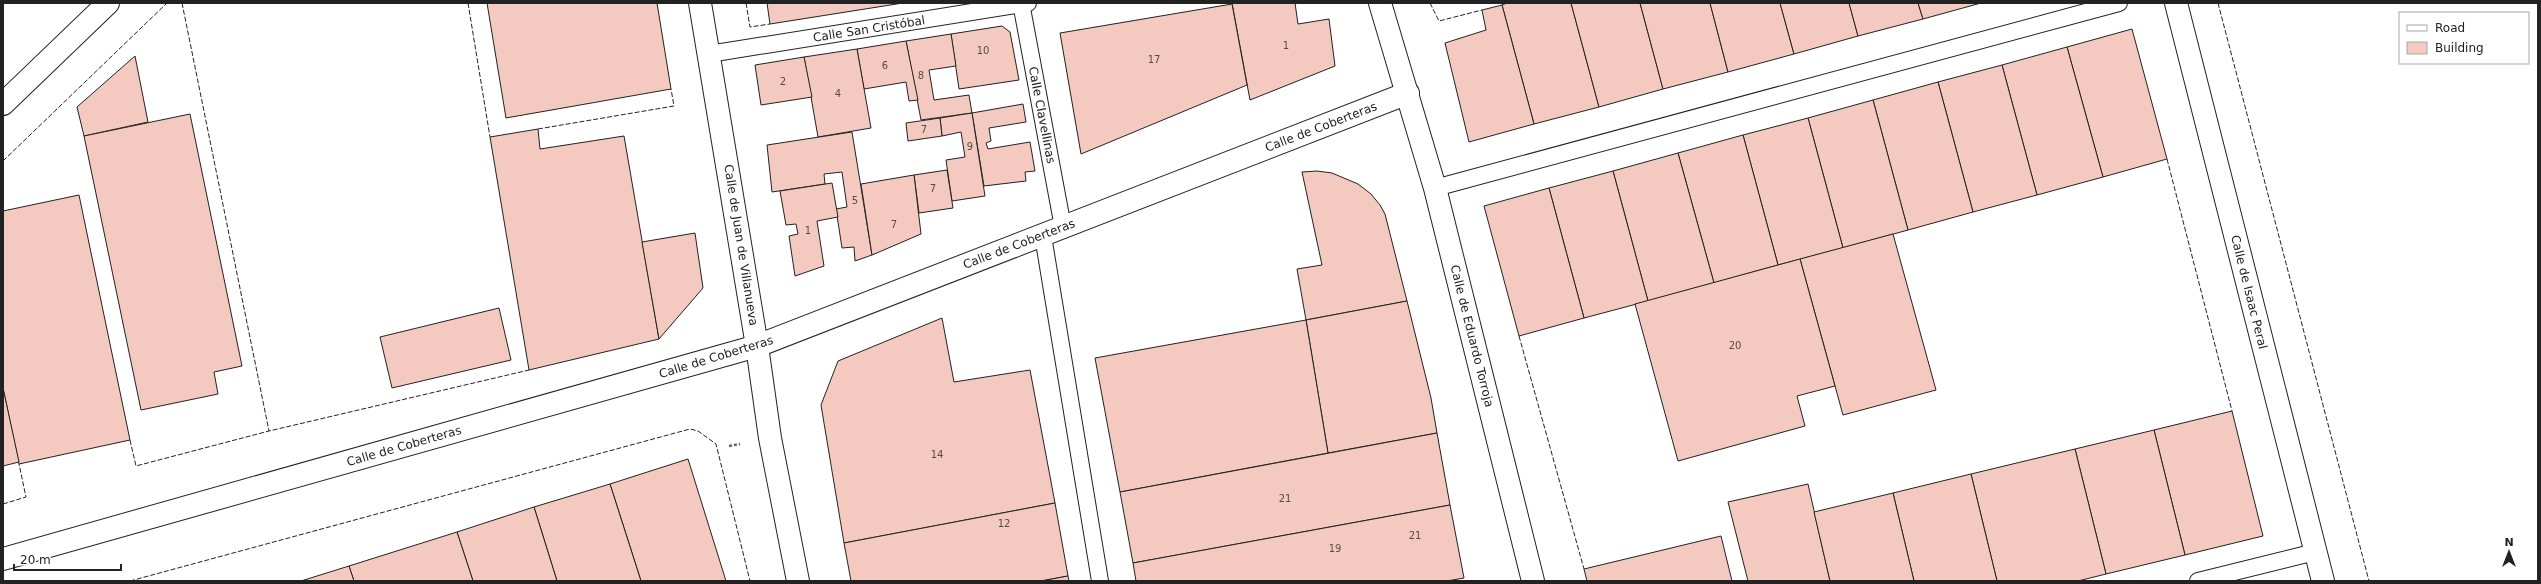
<svg xmlns="http://www.w3.org/2000/svg" width="2541" height="584" viewBox="0 0 2541 584" font-family="'DejaVu Sans',sans-serif">
  <rect width="100%" height="100%" fill="#fff"/>
  <g fill="#f3c9c0" stroke="#222">
    <path d="M487,3H657L671,89L506,118Z"/>
    <path d="M767,3H903L770,24Z"/>
    <path d="M1232,3H1295L1298,24L1329,19L1335,66L1250,100Z"/>
    <path d="M1507,3H1571L1599,107L1534,124L1502,5Z"/>
    <path d="M1571,3H1640L1663,89L1599,107Z"/>
    <path d="M1640,3H1710L1728,72L1663,89Z"/>
    <path d="M1710,3H1780L1794,54L1728,72Z"/>
    <path d="M1780,3H1849L1858,36L1794,54Z"/>
    <path d="M1849,3H1918L1923,19L1858,36Z"/>
    <path d="M1918,3H1981L1923,19Z"/>
    <path d="M1232,4L1247,85L1081,154L1060,33Z"/>
    <path d="M1502,5L1534,124L1469,142L1445,43L1486,30L1482,10Z"/>
    <path d="M1002,26L1010,32L1019,80L959,89L951,34Z"/>
    <path d="M2132,29L2167,159L2103,177L2067,47Z"/>
    <path d="M951,34L956,66L929,70L934,100L969,95L972,113L921,120L906,41Z"/>
    <path d="M906,41L918,100L909,101L906,82L864,89L857,49Z"/>
    <path d="M2067,47L2103,177L2037,195L2002,65Z"/>
    <path d="M857,49L871,128L818,137L804,57Z"/>
    <path d="M135,56L148,122L84,136L77,107Z"/>
    <path d="M804,57L812,97L761,105L755,65Z"/>
    <path d="M2002,65L2037,195L1973,212L1938,82Z"/>
    <path d="M1938,82L1973,212L1908,230L1873,100Z"/>
    <path d="M1873,100L1908,230L1843,248L1808,118Z"/>
    <path d="M1023,104L1026,122L989,128L991,141L986,143L988,149L1030,142L1035,171L1025,172L1026,181L984,186L972,113Z"/>
    <path d="M972,113L985,196L952,201L946,160L965,157L961,132L942,136L940,118Z"/>
    <path d="M190,114L242,366L214,372L218,394L141,410L84,136Z"/>
    <path d="M940,118L942,136L908,141L906,123Z"/>
    <path d="M1808,118L1843,248L1778,265L1743,135Z"/>
    <path d="M538,129L540,149L624,136L659,339L529,370L490,137Z"/>
    <path d="M852,132L872,255L855,261L854,247L842,248L836,209L847,207L842,172L824,174L825,184L772,192L767,145Z"/>
    <path d="M1743,135L1778,265L1714,283L1678,153Z"/>
    <path d="M1678,153L1714,283L1648,301L1613,171Z"/>
    <path d="M947,170L953,208L919,213L914,175Z"/>
    <path d="M1317,171L1332,173L1358,184L1371,194L1380,205L1385,214L1407,301L1306,320L1297,269L1322,265L1302,172Z"/>
    <path d="M1613,171L1648,301L1584,318L1549,188Z"/>
    <path d="M914,175L921,234L872,255L861,184Z"/>
    <path d="M832,183L838,217L817,221L824,266L795,276L789,236L798,234L796,224L786,225L780,191Z"/>
    <path d="M1549,188L1584,318L1519,336L1484,206Z"/>
    <path d="M79,195L130,440L19,464L3,388V211Z"/>
    <path d="M695,233L703,288L659,339L642,242Z"/>
    <path d="M1893,234L1936,390L1843,415L1800,259Z"/>
    <path d="M1800,259L1835,386L1797,396L1805,426L1678,461L1635,304Z"/>
    <path d="M1407,301L1431,398L1437,433L1328,453L1306,320Z"/>
    <path d="M499,308L511,360L392,388L380,337Z"/>
    <path d="M942,318L954,382L1030,370L1055,503L844,543L821,405L838,361Z"/>
    <path d="M1306,320L1328,453L1120,492L1095,358Z"/>
    <path d="M3,388L19,462L3,466Z"/>
    <path d="M2232,411L2263,536L2185,555L2154,430Z"/>
    <path d="M2154,430L2185,555L2106,574L2075,449Z"/>
    <path d="M1437,433L1450,505L1133,563L1120,492Z"/>
    <path d="M2075,449L2106,574L2078,581H1997L1971,474Z"/>
    <path d="M688,459L726,581H641L610,484Z"/>
    <path d="M1971,474L1997,581H1914L1893,493Z"/>
    <path d="M610,484L641,581H557L534,507Z"/>
    <path d="M1808,484L1830,581H1748L1728,502Z"/>
    <path d="M1893,493L1914,581H1830L1814,512Z"/>
    <path d="M1055,503L1068,576L1041,581H851L844,543Z"/>
    <path d="M1450,505L1464,578L1447,581H1136L1133,563Z"/>
    <path d="M534,507L557,581H473L457,532Z"/>
    <path d="M457,532L473,581H354L349,566Z"/>
    <path d="M1721,536L1732,581H1587L1584,569Z"/>
    <path d="M349,566L354,581H301Z"/>
    <path d="M1068,576L1069,581H1041Z"/>
  </g>
  <g fill="none" stroke-linecap="round" stroke-linejoin="round">
    <g stroke="#222" stroke-width="18">
      <g id="lane">
        <path d="M1021,3L1063,227"/>
        <path d="M709,54L1028,3"/>
        <path d="M1435,188L2119,3"/>
        <path d="M1043,236L1100,581"/>
        <path d="M2198,581L2315,552"/>
      </g>
    </g>
    <g stroke="#222" stroke-width="24">
      <g id="street">
        <path d="M700,3L757,346L770,438L798,581"/>
        <path d="M1380,3L1435,188L1533,581"/>
        <path d="M2176,3L2323,581"/>
        <path d="M3,104L108,3"/>
        <path d="M3,559L757,346L1408,93"/>
      </g>
    </g>
    <path stroke="#646464" stroke-width="2.5" stroke-dasharray="3 2" stroke-linecap="butt" d="M729,446L740,444"/>
    <use href="#lane" stroke="#fff" stroke-width="16"/>
    <use href="#street" stroke="#fff" stroke-width="22"/>
    <g stroke="#222" stroke-width="1" stroke-dasharray="5 2" stroke-linecap="butt">
      <path d="M182,3L269,431"/>
      <path d="M468,3L490,137"/>
      <path d="M746,3L750,27L770,24"/>
      <path d="M1430,3L1439,21L1482,10"/>
      <path d="M2218,3L2369,581"/>
      <path d="M538,129L674,106L671,89"/>
      <path d="M2167,159L2232,411"/>
      <path d="M3,161L167,3"/>
      <path d="M1519,336L1584,569"/>
      <path d="M130,440L136,466L269,431L529,370"/>
      <path d="M3,504L26,497L19,464"/>
      <path d="M130,581L690,429L698,431L716,444L750,581"/>
    </g>
  </g>
  <g text-anchor="middle" dominant-baseline="central" stroke-width="3" stroke-linejoin="round" paint-order="stroke">
    <g font-size="10" fill="#564c4a">
      <text x="1286" y="45">1</text>
      <text x="983" y="50">10</text>
      <text x="1154" y="59">17</text>
      <text x="885" y="65">6</text>
      <text x="921" y="75">8</text>
      <text x="783" y="81">2</text>
      <text x="838" y="93">4</text>
      <text x="924" y="129">7</text>
      <text x="970" y="146">9</text>
      <text x="933" y="188">7</text>
      <text x="855" y="200">5</text>
      <text x="894" y="224">7</text>
      <text x="808" y="230">1</text>
      <text x="1735" y="345">20</text>
      <text x="937" y="454">14</text>
      <text x="1285" y="498">21</text>
      <text x="1004" y="523">12</text>
      <text x="1415" y="535">21</text>
      <text x="1335" y="548">19</text>
    </g>
    <g font-size="12" fill="#222" stroke="#fff">
      <text transform="translate(869 29) rotate(-9)">Calle San Cristóbal</text>
      <text transform="translate(1042 115) rotate(79)">Calle Clavellinas</text>
      <text transform="translate(1321 127) rotate(-21)">Calle de Coberteras</text>
      <text transform="translate(1019 244) rotate(-21)">Calle de Coberteras</text>
      <text transform="translate(741 245) rotate(81)">Calle de Juan de Villanueva</text>
      <text transform="translate(2249 292) rotate(76)">Calle de Isaac Peral</text>
      <text transform="translate(1472 336) rotate(76)">Calle de Eduardo Torroja</text>
      <text transform="translate(716 357) rotate(-17)">Calle de Coberteras</text>
      <text transform="translate(404 446) rotate(-16)">Calle de Coberteras</text>
    </g>
  </g>
  <rect width="2541" height="584" fill="none" stroke="#222222" stroke-width="8"/>
  <rect x="2399" y="12" width="130" height="52" fill="#ffffff" stroke="#a7a7a7"/>
  <rect x="2407" y="25" width="20" height="6" fill="#ffffff" stroke="#a7a7a7"/>
  <text x="2435" y="32" font-size="12" fill="#222222">Road</text>
  <rect x="2407" y="42" width="20" height="12" fill="#f3c9c0" stroke="#a7a7a7"/>
  <text x="2435" y="52" font-size="12" fill="#222222">Building</text>
  <g transform="translate(2509 552)" stroke="#ffffff" stroke-width="3" paint-order="stroke">
  <path d="M0-3L7 15L0 10L-7 15Z" fill="#222222"/>
  <text y="-6" font-size="11" font-weight="bold" text-anchor="middle" fill="#222222">N</text>
  </g>
  <path d="M14 564v6h107v-6" fill="none" stroke="#222222" stroke-width="2"/>
  <text x="20" y="564" font-size="12" fill="#222222" stroke="#ffffff" stroke-width="3" paint-order="stroke">20 m</text>
</svg>
